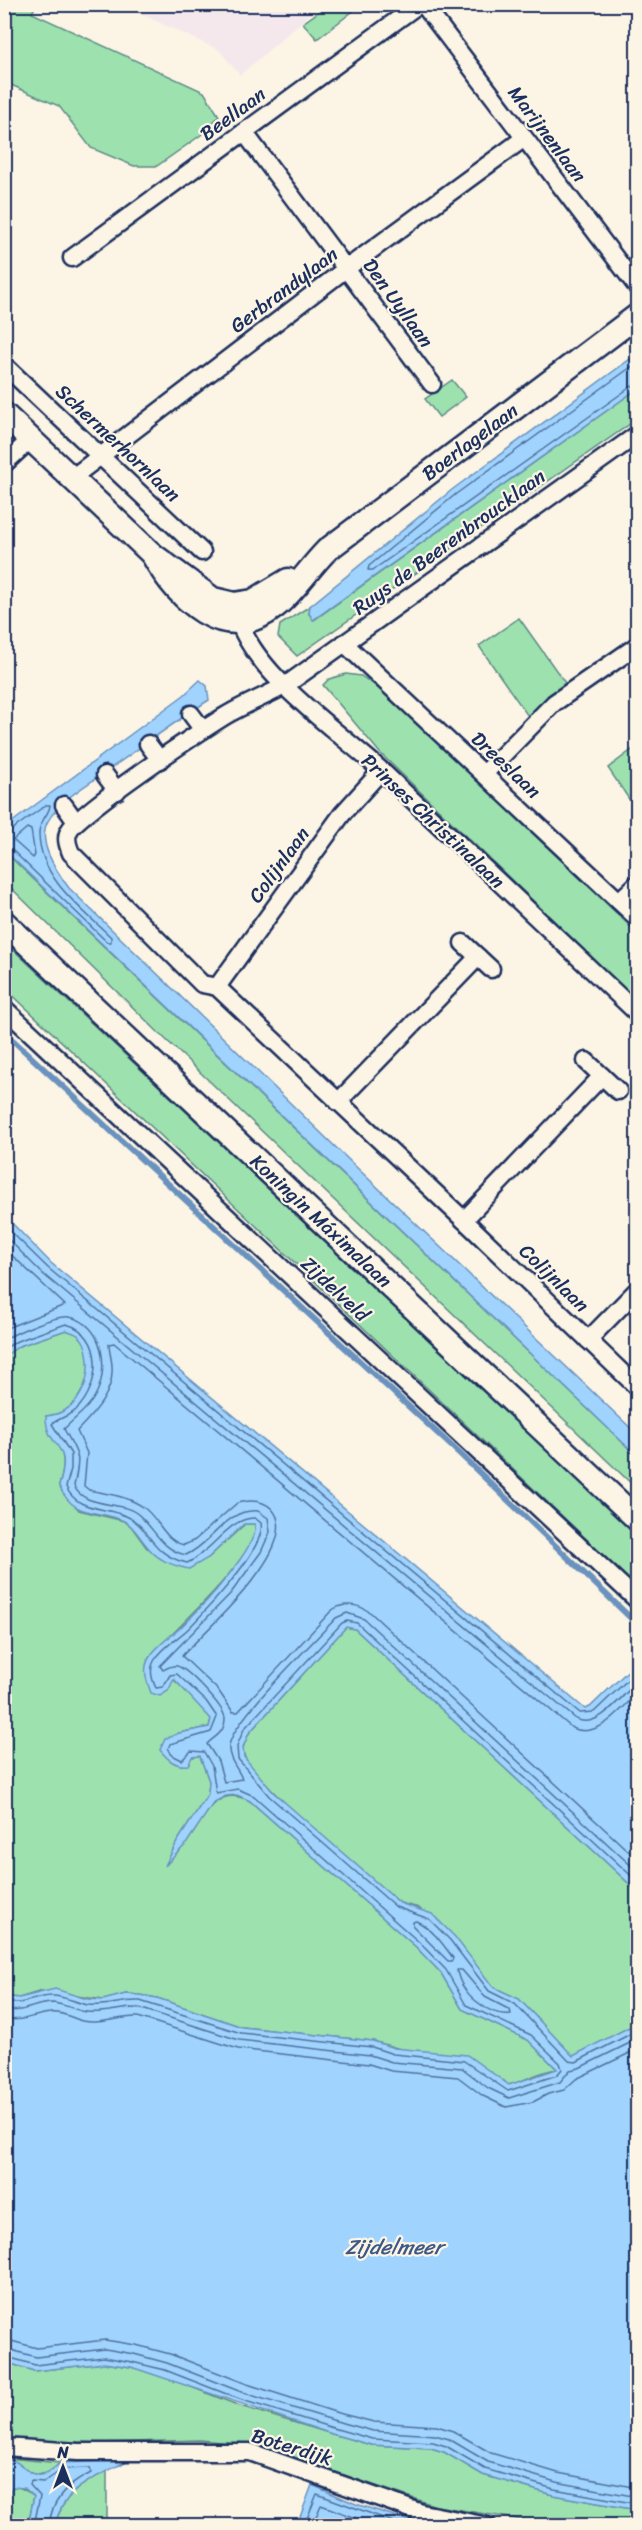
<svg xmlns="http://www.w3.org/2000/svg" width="642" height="2530" viewBox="0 0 642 2530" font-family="Sriracha,sans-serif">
  <rect width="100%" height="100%" fill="#fcf5e5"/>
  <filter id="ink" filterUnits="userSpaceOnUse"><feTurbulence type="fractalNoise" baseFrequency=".0167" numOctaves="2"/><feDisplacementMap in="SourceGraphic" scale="12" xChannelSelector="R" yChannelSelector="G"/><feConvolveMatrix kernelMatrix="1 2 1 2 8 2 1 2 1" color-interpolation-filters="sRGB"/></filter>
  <g filter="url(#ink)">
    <path fill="#f4e8ec" d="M121,5H321L240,75L219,50Z"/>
    <g fill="#9de2ae" stroke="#5c8886" stroke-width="1.5">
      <path d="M5,4L36,5L32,13L204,92L219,116L201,135L157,166H134L91,148L59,106L9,84L5,94Z"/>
      <path d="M328,5H361L317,39L303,23Z"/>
      <path d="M452,380L466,397L439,417L425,399Z"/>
      <path d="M637,389V419L297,656L278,637L280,625L310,606L309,614L314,620Z"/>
      <path d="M519,618L568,687L530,719L479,646Z"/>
      <path d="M346,674L361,676L389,695L637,933V1001L380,753L323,685L329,679Z"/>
      <path d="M637,746V811L608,768Z"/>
      <path d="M4,851L637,1456V1489L160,1034L5,882Z"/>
      <path d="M4,941L637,1535V1587L5,988Z"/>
      <path d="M66,1330C70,1332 76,1333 79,1336C102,1354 84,1404 60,1414C56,1416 50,1415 46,1416C58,1448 70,1452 59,1486L79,1510L124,1521L131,1526L147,1548L208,1558L245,1524H255C262,1553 169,1635 149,1658L202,1705L211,1719L209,1727L179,1733L192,1757L200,1756L209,1781L208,1794L177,1842L166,1864C174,1856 183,1848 189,1839C206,1816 216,1784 250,1801L416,1947L441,1973L462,2009L528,2040L557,2069C540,2071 525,2081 509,2085L495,2077L373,2041L242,2027L157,1998L140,1995L126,1994L104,2000L42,1991L19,1998L5,1996L4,1356L19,1346Z"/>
      <path d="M346,1627L355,1629L637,1891V2023L573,2057L519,1999L493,1987L419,1908L400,1903C372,1879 251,1781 244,1755C241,1747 246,1741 249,1733Z"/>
      <path d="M5,2362L34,2371L104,2363L131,2367L163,2376L240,2406L332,2434L371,2445L431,2448L444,2452L483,2475L553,2495L637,2510V2525H555L436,2506L254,2445L199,2440L99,2443L5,2440Z"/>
      <path d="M9,2458L60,2463C39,2484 30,2473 9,2458Z"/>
      <path d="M107,2471V2525L55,2526C62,2495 81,2484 107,2471Z"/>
      <path d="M17,2486L34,2495L28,2525H5C5,2512 5,2500 12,2487Z"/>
    </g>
    <g fill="#a0d4fe" stroke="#6b92be" stroke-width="1.5">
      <path d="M637,354V389L313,620L309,613L310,606L453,489Z"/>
      <path d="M200,680L207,686L209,700C176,721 144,745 111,768C91,783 61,798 48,821C36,842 57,872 69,888L353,1164L637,1434V1456L5,851L4,828L184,695Z"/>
      <path d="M5,1216L51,1263L585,1709L590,1707L637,1662V1891L355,1629L346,1627L249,1733L243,1747L244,1757L273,1792L400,1903L432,1914L455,1937L493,1987L519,1999L573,2056L637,2023V2510L553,2495L483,2475L444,2452L431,2448L371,2445L332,2434L131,2367L104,2363L34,2371L5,2362V1996L19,1998L55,1989L87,1999L103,2000L126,1994L140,1995L157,1998L242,2027L373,2041L394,2048L467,2055L509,2085L557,2069L528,2040L462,2009L441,1973L416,1947L250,1801L237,1795L226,1796L214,1802L186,1844L165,1866L177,1842L208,1794L209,1781L200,1756L192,1757L188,1765C176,1767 168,1760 160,1750L165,1739L179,1733L209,1727L211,1719L174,1679L168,1691L160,1696L151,1693C147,1682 142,1670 149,1658C157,1644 174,1635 185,1623C201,1608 260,1545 255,1524H244L208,1558L189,1569C171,1565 157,1560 146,1545C139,1537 134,1526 124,1521C96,1508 75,1520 59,1486C74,1439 46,1451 46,1416C78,1413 92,1382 87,1353C86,1347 84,1340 79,1336C76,1333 70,1332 66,1330L19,1346L5,1356Z"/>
      <path d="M5,2457C30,2463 32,2491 60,2463L129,2460C96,2478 64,2486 55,2525H28L34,2496L24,2488L12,2487L5,2507Z"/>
      <path d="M312,2485L356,2504L417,2523L407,2526L297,2525Z"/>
    </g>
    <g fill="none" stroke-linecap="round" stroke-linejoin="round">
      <g stroke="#50719e" stroke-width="1.5">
        <path d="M638,362L456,494L369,566L368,570H373L632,386L638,384"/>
        <path d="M27,828L31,830L35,855L33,858L13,840Z"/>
        <path d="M4,832L10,831L46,805H50C50,814 38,822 39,834C40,879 82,909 111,937V942H107L11,849L4,847"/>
        <path d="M4,1225L48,1268L580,1713L594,1712L638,1670"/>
        <path d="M4,1235L43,1274L576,1719C598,1731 623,1694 638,1681"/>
        <path d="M4,1248L65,1305L4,1329"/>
        <path d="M4,1340C16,1332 56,1315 69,1317C104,1323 110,1370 95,1396C87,1411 74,1418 64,1429C79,1457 81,1454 74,1486C85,1510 123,1499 140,1516C156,1531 162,1550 186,1555C213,1543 226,1508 258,1511L268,1518L270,1532L261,1552L231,1593L160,1666L163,1670C167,1668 172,1665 177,1666C188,1669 224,1707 225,1718C225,1733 215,1736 207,1744L218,1761L224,1782L242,1779C238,1768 228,1760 229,1746C232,1720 315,1641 336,1618L347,1613L364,1619L638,1872"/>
        <path d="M4,1349L17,1341L66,1324C105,1334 101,1386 76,1410C69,1416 59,1418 52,1424L71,1454V1469L66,1487C78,1512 103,1506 126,1516C151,1526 148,1554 187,1563C212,1552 229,1517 255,1518L261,1523C267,1547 208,1608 190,1627C179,1638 162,1647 154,1661C149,1670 152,1680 156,1688L163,1687L170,1675L177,1674L206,1701L217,1717L211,1732L170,1744L168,1749L172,1755L182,1760L191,1751L204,1752L212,1766L216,1793L238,1789L254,1796L420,1943L446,1970L466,2005L531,2035L560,2063L562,2069L557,2075L508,2091L464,2061L393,2054L372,2047L241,2033L140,2001C122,2000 106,2007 88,2005C75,2003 64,1995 51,1996C33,1997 25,2006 4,2002"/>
        <path d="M638,1693C620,1709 599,1740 572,1728L114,1343L109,1344C109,1352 112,1359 112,1367C114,1394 93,1414 77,1431L87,1453L84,1486L89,1490C107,1494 128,1496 143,1507C159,1518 164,1541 184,1545L195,1540L237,1503C249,1500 263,1500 272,1509C305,1545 204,1631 182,1656L218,1690L233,1712H238L332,1610C344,1602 359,1604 371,1613L638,1860"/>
        <path d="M638,1882L357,1623L347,1621L342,1623L244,1729L237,1746L238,1759L269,1796L396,1907L429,1919L450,1940L489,1991L515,2004L569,2061L576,2062L638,2030"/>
        <path d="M416,1921C432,1928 443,1944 453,1958L452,1961H448L413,1926V1922Z"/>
        <path d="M457,1970H462L485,1997L510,2010L511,2014C489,2017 460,1993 457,1970Z"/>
        <path d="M4,2010C25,2013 33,2004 51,2003C64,2003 75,2011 87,2012C105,2014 121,2007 139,2008L239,2040L370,2055L392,2062L462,2068L488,2088L509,2098L560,2082L570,2070L579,2068L638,2039"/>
        <path d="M4,2019C23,2022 33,2015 50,2013C61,2011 72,2018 82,2021C102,2025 119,2016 138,2017L238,2049L369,2064L391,2071L458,2077L483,2096L506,2107L533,2102L548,2094L564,2090L576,2079L638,2049"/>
        <path d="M4,2339L37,2348L105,2340L136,2345L170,2354L247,2384L338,2413L374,2422L437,2426L453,2431L491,2453L558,2473L638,2488"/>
        <path d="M4,2348L36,2357L105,2349L134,2354L167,2363L244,2393L336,2421L373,2431L435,2435L449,2439L488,2462L556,2482L638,2497"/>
        <path d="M4,2356L35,2365L104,2357L132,2362L165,2370L242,2400L333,2428L372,2439L433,2442L446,2446L485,2469L554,2489L638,2504"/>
        <path d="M34,2526L40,2496L30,2485L31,2481L44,2482L63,2469L90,2468L91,2473C68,2484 51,2500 49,2526"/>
        <path d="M304,2526L317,2494L405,2526"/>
        <path d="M312,2526L321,2505L378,2526"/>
      </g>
      <path stroke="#6b92be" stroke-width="6" d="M4,1032L460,1454L638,1625"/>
      <g stroke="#1b2f5e" stroke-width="21">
        <g id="street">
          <path d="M423,4L638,288"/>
          <path d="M244,132L432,384"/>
          <path d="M72,258L419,4"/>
          <path d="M4,365L202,552"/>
          <path d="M638,434L286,685C268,695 250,702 232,712C211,723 75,815 69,831C65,838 68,846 71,853L202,984L217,987L464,1220L638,1388"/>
          <path d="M4,464L32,438"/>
          <path d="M73,477L347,268L523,139"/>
          <path d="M236,612C251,674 339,731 384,773C469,853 553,934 638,1014"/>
          <path d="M344,643L638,919"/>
          <path d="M191,714L203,730"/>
          <path d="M148,744L160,760"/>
          <path d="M484,774L554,703L638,645"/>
          <path d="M105,775L117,791"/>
          <path d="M64,805L76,822"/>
          <path d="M619,901L638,883"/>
          <path d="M463,943L491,969"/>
          <path d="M217,987L343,813L381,771"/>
          <path d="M4,1008L638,1601"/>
          <path d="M586,1061L618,1091"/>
          <path d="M338,1102L478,957"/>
          <path d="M464,1220L602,1076"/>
          <path d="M588,1340L638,1289"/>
          <path d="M4,2447L78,2452H250L422,2513L488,2526"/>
        </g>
      </g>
      <g stroke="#1b2f5e" stroke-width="27">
        <g id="secondary">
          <path d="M4,414L152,554L213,599L234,604L253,601L288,580"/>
          <path d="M152,554C176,597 224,648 275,607C295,591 309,568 327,550L638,315"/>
          <path d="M4,922L638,1520"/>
        </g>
      </g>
      <use href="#street" stroke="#fcf5e5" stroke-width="16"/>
      <use href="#secondary" stroke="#fcf5e5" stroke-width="22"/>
    </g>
  </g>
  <g text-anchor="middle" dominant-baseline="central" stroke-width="4.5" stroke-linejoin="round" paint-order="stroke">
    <g font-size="20" fill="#1b2f5e" stroke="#fcf5e5">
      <text transform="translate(233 114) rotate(-36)">Beellaan</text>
      <text transform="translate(547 134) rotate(53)">Marijnenlaan</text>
      <text transform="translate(284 290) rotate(-37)">Gerbrandylaan</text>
      <text transform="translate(398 303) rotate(54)">Den Uyllaan</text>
      <text transform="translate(470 442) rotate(-37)">Boerlagelaan</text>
      <text transform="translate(118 443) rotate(43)">Schermerhornlaan</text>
      <text transform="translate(449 542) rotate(-36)">Ruys de Beerenbroucklaan</text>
      <text transform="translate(506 765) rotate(43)">Dreeslaan</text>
      <text transform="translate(433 821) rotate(43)">Prinses Christinalaan</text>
      <text transform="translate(279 865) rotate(-54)">Colijnlaan</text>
      <text transform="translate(321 1221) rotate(43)">Koningin Máximalaan</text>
      <text transform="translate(554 1278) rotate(44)">Colijnlaan</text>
      <text transform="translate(335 1289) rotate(43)">Zijdelveld</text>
      <text transform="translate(292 2447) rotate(17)">Boterdijk</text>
    </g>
    <g font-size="21" font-style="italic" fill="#3c5886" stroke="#fcf5e5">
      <text x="394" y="2247">Zijdelmeer</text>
    </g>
  </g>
  <rect width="642" height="2530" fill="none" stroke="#fcf5e5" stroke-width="24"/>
  <rect x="12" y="12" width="618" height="2506" fill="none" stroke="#1b2f5e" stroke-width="2" filter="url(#ink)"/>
  <g transform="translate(63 2467)" stroke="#fcf5e5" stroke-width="4.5" paint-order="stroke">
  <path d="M0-4.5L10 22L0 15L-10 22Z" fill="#1b2f5e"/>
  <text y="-9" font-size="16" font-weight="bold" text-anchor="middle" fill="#1b2f5e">N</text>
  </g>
</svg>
